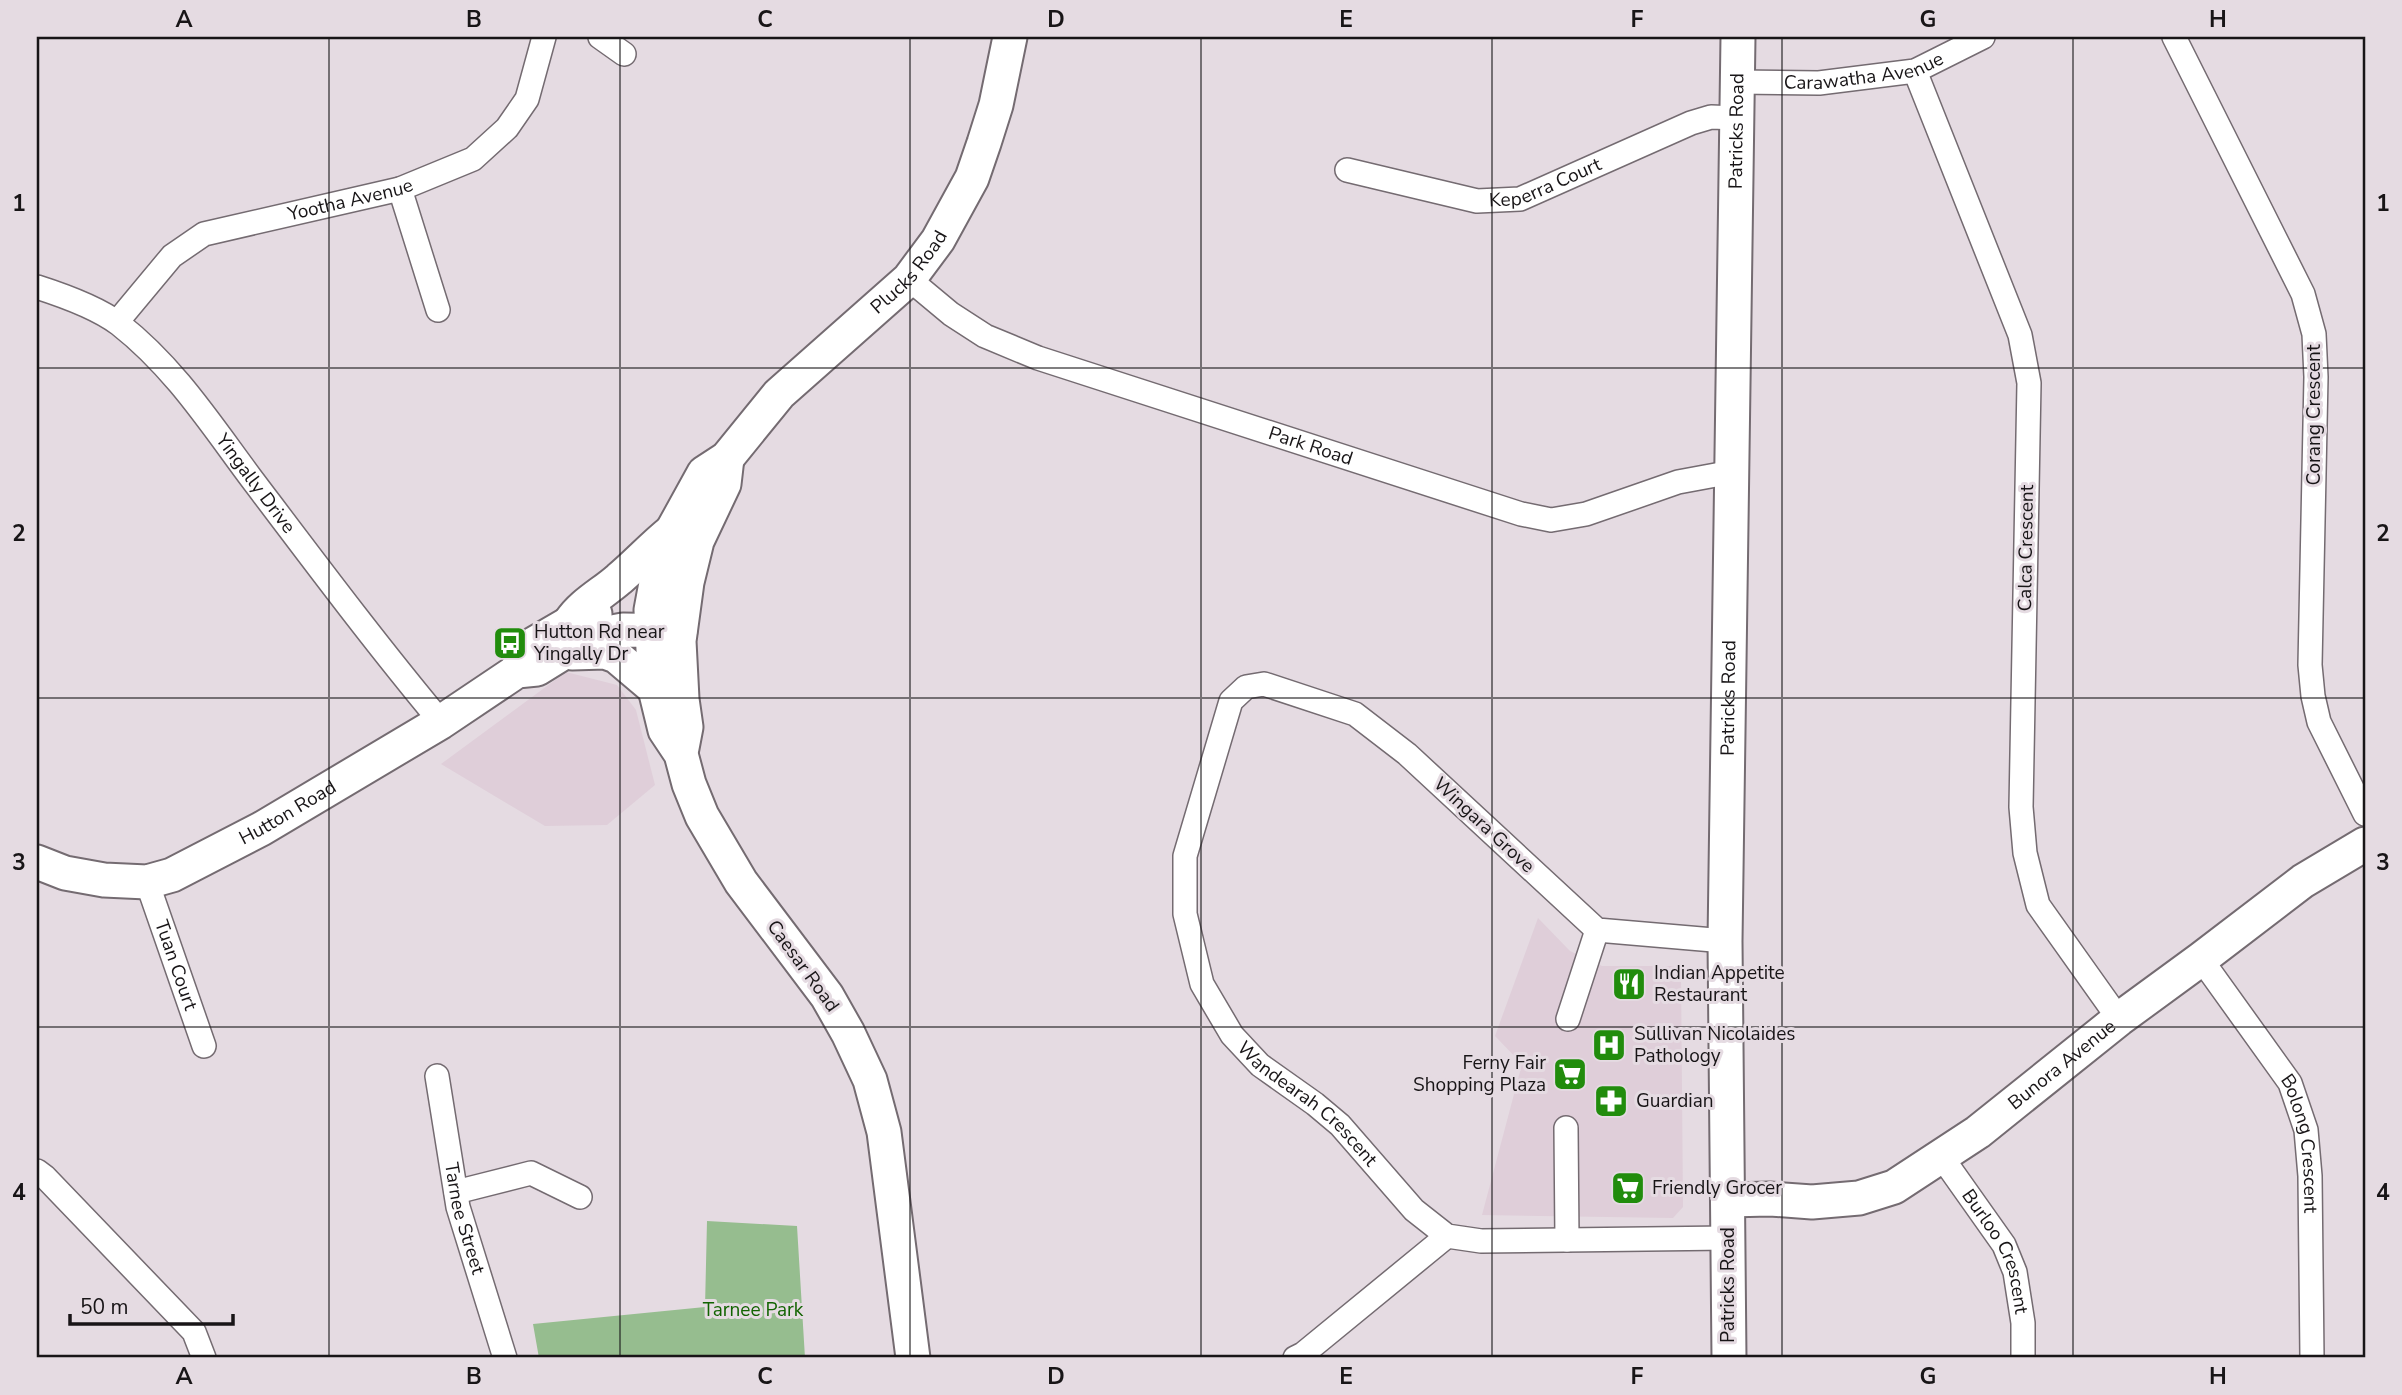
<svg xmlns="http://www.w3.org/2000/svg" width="2402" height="1395" viewBox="0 0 2402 1395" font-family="'Nunito Sans',sans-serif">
  <rect width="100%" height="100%" fill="#e5dbe2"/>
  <g fill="#dfced9">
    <path d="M566,672L617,685L636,710L655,785L607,825L545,826L441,764Z"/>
    <path d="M1538,918L1570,951L1602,966H1674L1681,972L1683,1207L1673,1218L1482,1215L1522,1064L1495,1036Z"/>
  </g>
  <path fill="#96bd8f" d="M707,1221L797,1226L805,1358H539L533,1324L705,1307Z"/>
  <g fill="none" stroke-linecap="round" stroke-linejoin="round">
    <g stroke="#746b71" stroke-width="26">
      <g id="street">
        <path d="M600,37L624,54"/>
        <path d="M2174,37L2303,294L2314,334L2316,377L2310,665L2313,696L2319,722L2365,814"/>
        <path d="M1915,71L2020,335L2029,383L2021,807L2025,853L2038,905L2119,1019"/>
        <path id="s1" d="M1737,82L1819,83L1915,71L1983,37"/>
        <path id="s2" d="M1347,170L1477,201L1520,199L1691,123L1711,117L1737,118"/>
        <path d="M400,189L438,310"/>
        <path id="s3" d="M909,279L951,314L985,336L1038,358L1521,514L1551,520L1586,514L1678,482L1732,472"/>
        <path id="s4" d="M37,287C62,295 98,308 119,324C174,367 210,423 251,478C313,560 375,643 441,722"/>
        <path id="s5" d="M117,322L172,256L204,234L400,189L473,159L507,128L527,99L544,37"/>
        <path id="s6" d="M147,882L204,1046"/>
        <path id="s7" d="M1725,941L1597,930L1407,754L1355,714L1264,684L1246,687L1231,701L1185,856V914L1202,984L1232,1035L1260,1065L1315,1104L1340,1125L1414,1210L1447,1236L1481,1241L1728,1238"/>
        <path id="s8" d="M2201,959L2290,1083L2306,1130L2310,1176L2312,1358"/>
        <path d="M1568,1019L1597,930"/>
        <path id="s9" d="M437,1076L458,1207L505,1358"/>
        <path d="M1566,1128L1567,1240"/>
        <path id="s10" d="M1941,1156L2004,1245L2015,1272L2023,1323V1358"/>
        <path d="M37,1171L45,1177L194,1332L204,1358"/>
        <path d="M456,1192L531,1173L580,1197"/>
        <path d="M1295,1358L1303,1354L1447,1236"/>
      </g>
    </g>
    <g stroke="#746b71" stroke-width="37">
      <g id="secondary">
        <path d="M570,622C583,603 602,594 619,579C637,564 653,546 672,531"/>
        <path d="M572,653L605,652L616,656L655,689"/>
        <path d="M517,671L525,649L568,624L595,614"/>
        <path d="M682,748L686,727L682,699L679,641L687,582L697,541L724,484L727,458"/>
        <path id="s11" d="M37,862L65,873L104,880L147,882L172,875L261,829L441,722L517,671L537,669L579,643L597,635L623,630L680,631"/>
        <path id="s12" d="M1728,1200L1770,1199L1812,1202L1859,1198L1894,1187L1978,1132L2119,1019L2201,959L2303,881L2365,844"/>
        <path id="s13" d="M913,1358L884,1132L870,1080L848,1033L827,996L741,882L702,816L689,784L681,754L665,730L655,689L651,610L656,583L672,531L704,473L727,458L779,394L909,279L938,240L972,178L984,143L996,105L1010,37"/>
        <path id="s14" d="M1729,1358L1725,941L1738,37"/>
      </g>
    </g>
    <use href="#street" stroke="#fff" stroke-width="23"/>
    <use href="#secondary" stroke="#fff" stroke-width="33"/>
  </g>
  <path fill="none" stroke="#181517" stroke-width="2" stroke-opacity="0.55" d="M329,37V1358M620,37V1358M910,37V1358M1201,37V1358M1492,37V1358M1782,37V1358M2073,37V1358M37,368H2365M37,698H2365M37,1027H2365"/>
  <defs>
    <g id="bus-square" transform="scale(1.75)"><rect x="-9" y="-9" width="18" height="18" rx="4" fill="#218c0c" stroke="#e5dbe2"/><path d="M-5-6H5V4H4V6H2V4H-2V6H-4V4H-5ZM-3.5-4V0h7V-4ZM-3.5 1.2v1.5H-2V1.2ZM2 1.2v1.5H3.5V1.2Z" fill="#fff"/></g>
    <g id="restaurant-square" transform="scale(1.75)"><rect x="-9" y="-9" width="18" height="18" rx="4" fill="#218c0c" stroke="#e5dbe2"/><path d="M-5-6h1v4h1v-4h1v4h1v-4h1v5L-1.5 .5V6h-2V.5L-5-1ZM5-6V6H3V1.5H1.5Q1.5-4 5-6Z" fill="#fff"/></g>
    <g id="hospital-square" transform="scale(1.75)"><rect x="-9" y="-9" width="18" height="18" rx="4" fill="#218c0c" stroke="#e5dbe2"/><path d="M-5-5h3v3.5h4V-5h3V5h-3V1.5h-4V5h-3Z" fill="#fff"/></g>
    <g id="supermarket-square" transform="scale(1.75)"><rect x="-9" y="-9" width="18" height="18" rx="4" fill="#218c0c" stroke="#e5dbe2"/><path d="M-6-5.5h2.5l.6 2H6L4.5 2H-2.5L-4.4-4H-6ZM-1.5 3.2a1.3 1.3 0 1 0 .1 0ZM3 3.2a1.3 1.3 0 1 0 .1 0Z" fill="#fff"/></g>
    <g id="pharmacy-square" transform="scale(1.75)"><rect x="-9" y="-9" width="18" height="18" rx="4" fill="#218c0c" stroke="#e5dbe2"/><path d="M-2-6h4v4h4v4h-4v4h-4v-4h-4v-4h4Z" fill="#fff"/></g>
  </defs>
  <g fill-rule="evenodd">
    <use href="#bus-square" x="510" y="643"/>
    <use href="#restaurant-square" x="1629" y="984"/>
    <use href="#hospital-square" x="1609" y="1045"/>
    <use href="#supermarket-square" x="1570" y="1074"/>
    <use href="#pharmacy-square" x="1611" y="1101"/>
    <use href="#supermarket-square" x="1628" y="1188"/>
  </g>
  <g text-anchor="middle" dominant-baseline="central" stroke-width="6" stroke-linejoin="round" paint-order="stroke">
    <g font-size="19" fill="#181517" stroke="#e5dbe2">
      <text stroke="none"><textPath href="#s1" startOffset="128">Carawatha Avenue</textPath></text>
      <text stroke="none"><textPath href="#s14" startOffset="1227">Patricks Road</textPath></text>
      <text stroke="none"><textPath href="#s2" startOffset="205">Keperra Court</textPath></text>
      <text stroke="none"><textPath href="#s5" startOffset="275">Yootha Avenue</textPath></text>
      <text stroke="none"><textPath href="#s13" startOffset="1248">Plucks Road</textPath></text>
      <text transform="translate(2314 415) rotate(-90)">Corang Crescent</text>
      <text stroke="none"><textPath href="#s3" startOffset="439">Park Road</textPath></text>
      <text stroke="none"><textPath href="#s4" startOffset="301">Yingally Drive</textPath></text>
      <text transform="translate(2026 548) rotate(-89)">Calca Crescent</text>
      <text stroke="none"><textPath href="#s14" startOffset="660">Patricks Road</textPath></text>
      <text stroke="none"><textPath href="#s11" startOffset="270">Hutton Road</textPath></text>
      <text transform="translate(1484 825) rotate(43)">Wingara Grove</text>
      <text stroke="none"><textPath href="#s6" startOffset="88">Tuan Court</textPath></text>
      <text transform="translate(803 966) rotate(54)">Caesar Road</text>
      <text stroke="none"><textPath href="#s12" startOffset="376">Bunora Avenue</textPath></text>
      <text stroke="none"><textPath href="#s7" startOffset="1041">Wandearah Crescent</textPath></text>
      <text stroke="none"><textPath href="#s8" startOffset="215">Bolong Crescent</textPath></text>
      <text stroke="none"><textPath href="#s9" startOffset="145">Tarnee Street</textPath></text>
      <text stroke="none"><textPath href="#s10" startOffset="112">Burloo Crescent</textPath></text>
      <text transform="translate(1728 1285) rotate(-90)">Patricks Road</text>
    </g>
    <g font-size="19" fill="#181517" stroke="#e5dbe2" text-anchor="start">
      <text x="534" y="632">Hutton Rd near<tspan x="534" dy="22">Yingally Dr</tspan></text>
      <text x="1654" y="973">Indian Appetite<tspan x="1654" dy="22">Restaurant</tspan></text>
      <text x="1634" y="1034">Sullivan Nicolaides<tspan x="1634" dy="22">Pathology</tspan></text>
      <text x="1546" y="1063" text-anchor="end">Ferny Fair<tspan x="1546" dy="22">Shopping Plaza</tspan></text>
      <text x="1636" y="1101">Guardian</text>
      <text x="1652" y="1188">Friendly Grocer</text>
    </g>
    <g font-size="19" fill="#116301" stroke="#e5dbe2">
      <text x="753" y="1310">Tarnee Park</text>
    </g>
  </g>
  <rect width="2402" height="1395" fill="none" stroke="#e5dbe2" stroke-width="77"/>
  <path d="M70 1314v10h163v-10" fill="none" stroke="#181517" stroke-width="3.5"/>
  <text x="80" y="1314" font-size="21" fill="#181517" stroke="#e5dbe2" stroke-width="5" paint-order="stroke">50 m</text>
  <rect x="38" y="38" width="2326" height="1318" fill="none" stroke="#181517" stroke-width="2.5"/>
  <g font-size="23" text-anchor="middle" font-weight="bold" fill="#181517">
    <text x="184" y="27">A</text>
    <text x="474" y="27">B</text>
    <text x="765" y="27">C</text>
    <text x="1056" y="27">D</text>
    <text x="1346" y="27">E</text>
    <text x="1637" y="27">F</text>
    <text x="1928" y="27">G</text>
    <text x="2218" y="27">H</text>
    <text x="19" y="211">1</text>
    <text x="2383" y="211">1</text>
    <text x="19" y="541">2</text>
    <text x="2383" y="541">2</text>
    <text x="19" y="870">3</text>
    <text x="2383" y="870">3</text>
    <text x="19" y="1200">4</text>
    <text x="2383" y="1200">4</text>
    <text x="184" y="1384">A</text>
    <text x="474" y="1384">B</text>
    <text x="765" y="1384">C</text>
    <text x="1056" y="1384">D</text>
    <text x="1346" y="1384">E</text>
    <text x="1637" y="1384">F</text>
    <text x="1928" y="1384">G</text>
    <text x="2218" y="1384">H</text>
  </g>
</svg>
